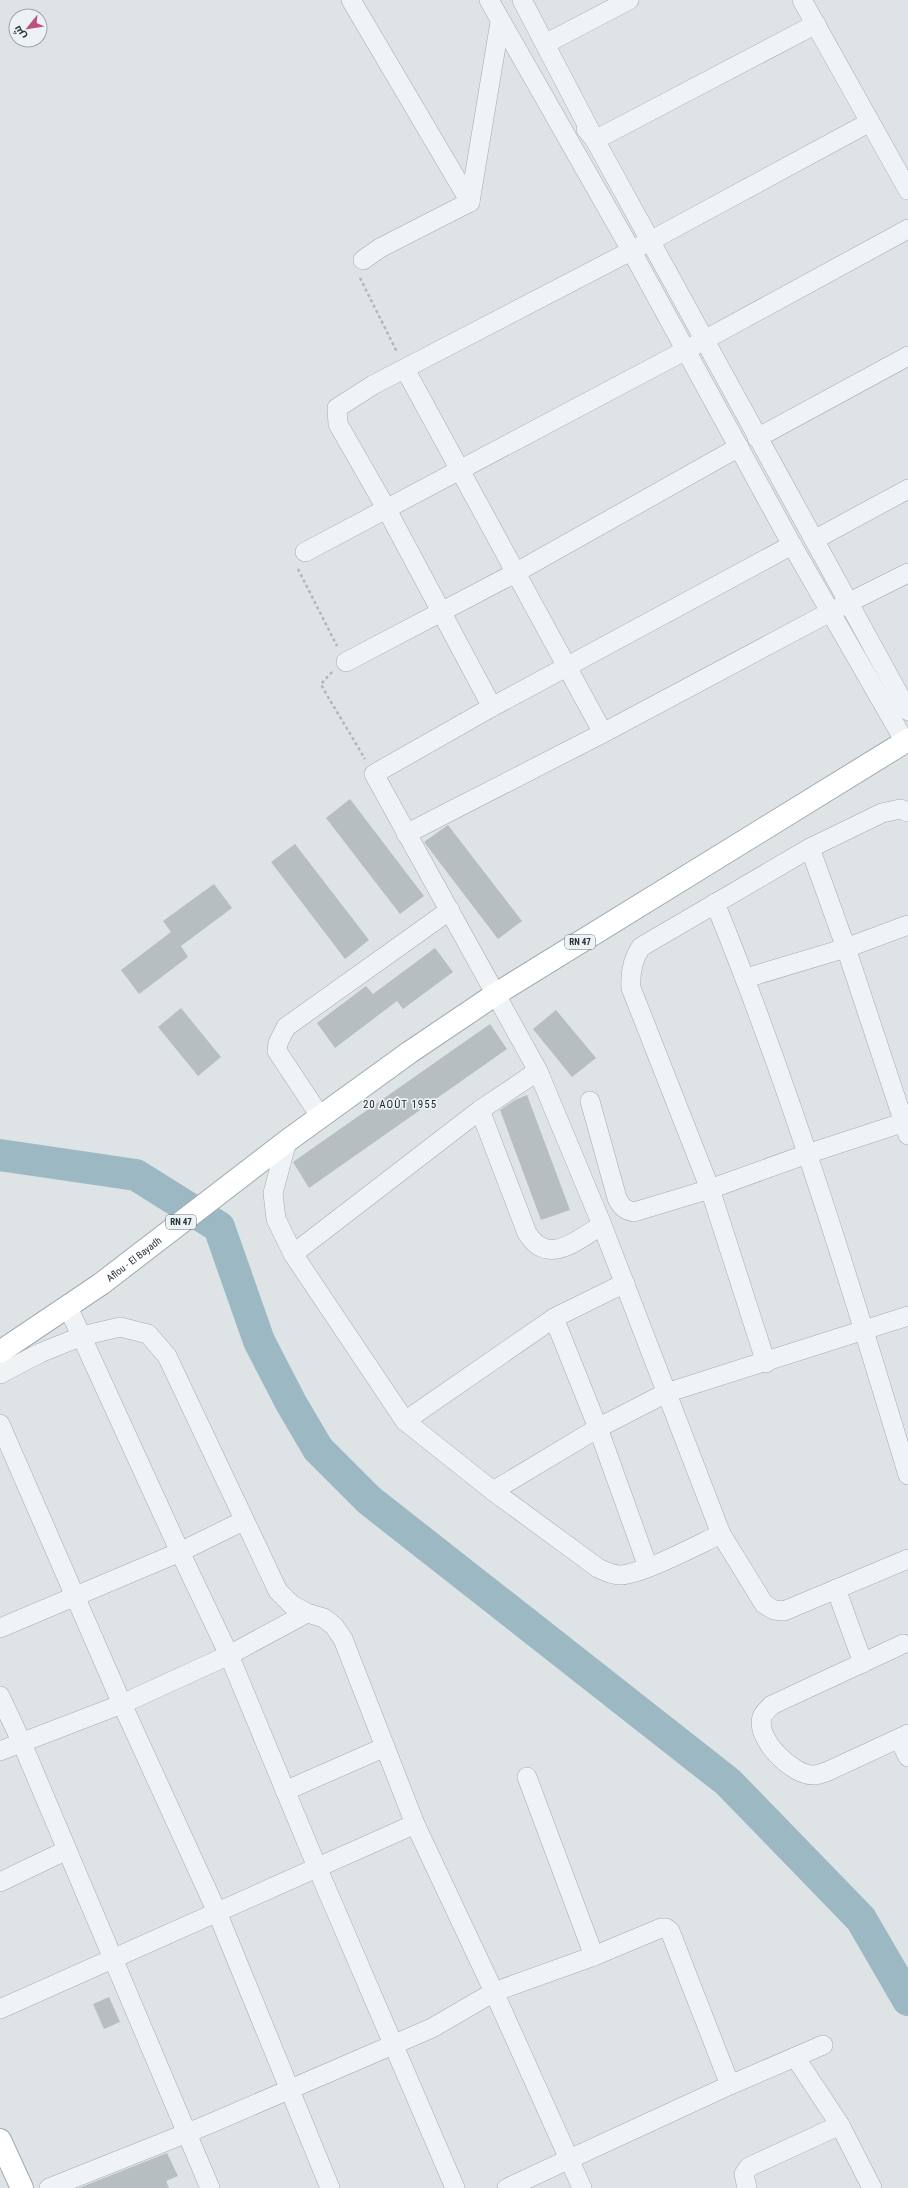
<svg xmlns="http://www.w3.org/2000/svg" width="908" height="2188" viewBox="0 0 908 2188" font-family="'Roboto Condensed',Cairo,sans-serif">
  <rect width="100%" height="100%" fill="#dee3e6"/>
  <g fill="none" stroke-linecap="round" stroke-linejoin="round">
    <path stroke="#9cb9c3" stroke-width="32" d="M0,1155L136,1175L219,1227L259,1341L291,1403L318,1449L369,1500L728,1782L861,1919L908,2000"/>
  </g>
  <g fill="#b6bec2">
    <path d="M350,799L424,896L400,914L326,818Z"/>
    <path d="M448,825L522,921L498,939L424,842Z"/>
    <path d="M295,844L369,940L345,959L271,862Z"/>
    <path d="M214,884L232,908L181,946L188,957L139,994L121,970L171,932L163,921Z"/>
    <path d="M435,948L453,972L403,1009L397,1001L335,1048L317,1023L366,986L373,994Z"/>
    <path d="M181,1008L221,1057L198,1076L158,1027Z"/>
    <path d="M556,1010L596,1058L572,1077L533,1029Z"/>
    <path d="M490,1024L507,1049L309,1188L293,1162Z"/>
    <path d="M527,1095L570,1210L541,1220L500,1110L515,1100Z"/>
    <path d="M109,1997L120,2022L104,2029L93,2004Z"/>
    <path d="M167,2153L178,2176L166,2181L169,2188H79Z"/>
  </g>
  <g fill="none" stroke-linecap="round" stroke-linejoin="round">
    <g stroke="#a4abaf" stroke-width="20">
      <g id="minor">
        <path d="M351,0L470,202"/>
        <path d="M489,0L631,250L792,545L905,742"/>
        <path d="M522,0L595,140L908,711"/>
        <path d="M802,0L908,190"/>
        <path d="M545,44L629,0"/>
        <path d="M586,129L595,140L816,24"/>
        <path d="M363,260L380,248L470,202L500,22L503,26"/>
        <path d="M405,369L603,733"/>
        <path d="M757,438L908,356"/>
        <path d="M814,540L908,489"/>
        <path d="M792,545L492,707L374,774L538,1071L602,1225L721,1534L764,1604L774,1610L784,1611L908,1559"/>
        <path d="M305,552L686,350L908,229"/>
        <path d="M346,662L515,573L739,447"/>
        <path d="M492,707L386,508L338,424L337,408L373,385L650,241L870,122"/>
        <path d="M406,834L603,733L830,612L908,573"/>
        <path d="M810,848L846,948L908,1135"/>
        <path d="M715,903C791,1089 850,1283 908,1475"/>
        <path d="M746,978L846,948L908,925"/>
        <path d="M590,1101L617,1198C621,1207 625,1210 634,1212L710,1189L807,1154L908,1121"/>
        <path d="M480,1110L527,1233C548,1267 577,1240 602,1225"/>
        <path d="M320,1116L277,1051L278,1043L286,1027L450,910"/>
        <path d="M287,1141L273,1193L276,1219L293,1254L405,1421L493,1491L598,1568C606,1572 613,1575 621,1575C645,1573 697,1545 721,1534"/>
        <path d="M293,1254L480,1110L538,1071"/>
        <path d="M625,1283L554,1318L598,1428L648,1567"/>
        <path d="M68,1307L180,1552L229,1655L317,1867L455,2188"/>
        <path d="M766,1363L710,1189L631,988C630,973 632,960 641,947L810,848L882,813L900,809L908,812"/>
        <path d="M0,1374L40,1353L82,1336L120,1327L148,1334L167,1356L278,1591L292,1605L307,1613L324,1618L334,1626L343,1639L415,1824L494,1992L582,2188"/>
        <path d="M405,1421L554,1318"/>
        <path d="M0,1424L122,1704L217,1912L330,2188"/>
        <path d="M493,1491L598,1428L666,1393L908,1316"/>
        <path d="M836,1589L863,1663"/>
        <path d="M0,1628L180,1552L243,1521"/>
        <path d="M903,1644L772,1705C768,1709 764,1712 762,1717C755,1739 793,1776 814,1775C818,1775 823,1773 826,1772L908,1734"/>
        <path d="M0,1696L21,1741L210,2188"/>
        <path d="M899,1739L908,1757"/>
        <path d="M0,1751L122,1704L229,1655L307,1613"/>
        <path d="M527,1777L594,1956"/>
        <path d="M285,1791L385,1747"/>
        <path d="M0,1882L67,1850"/>
        <path d="M0,2009L415,1824"/>
        <path d="M795,2057L840,2125L872,2188"/>
        <path d="M49,2188L207,2125L432,2028L494,1992L594,1956L661,1928H666L670,1931L730,2085"/>
        <path d="M507,2188L730,2085L823,2045"/>
        <path d="M747,2188L744,2174L749,2167L840,2125"/>
      </g>
    </g>
    <g stroke="#9faab0" stroke-width="24">
      <g id="major">
        <path id="s1" d="M0,1352L101,1284L287,1141L410,1052L496,994L908,740"/>
        <path d="M0,2140L22,2188"/>
      </g>
    </g>
    <g stroke="#b0b6b9" stroke-width="2.5" stroke-dasharray="3 3" stroke-linecap="butt">
      <path d="M360,278L397,352"/>
      <path d="M298,569L337,646"/>
      <path d="M332,672L321,684L324,690L365,759"/>
    </g>
    <use href="#minor" stroke="#f0f3f5" stroke-width="19"/>
    <use href="#major" stroke="#fff" stroke-width="22"/>
  </g>
  <g text-anchor="middle" dominant-baseline="central" stroke-width="3.5" stroke-linejoin="round" paint-order="stroke">
    <g fill="#edf2f4" stroke="#646d72" stroke-width="1">
      <rect x="565" y="935" width="30" height="14" rx="3"/>
      <rect x="166" y="1215" width="30" height="14" rx="3"/>
    </g>
    <g font-size="9" font-weight="bold" fill="#29343b">
      <text x="580" y="942">RN 47</text>
      <text x="181" y="1222">RN 47</text>
    </g>
    <g font-size="10" fill="#29343b" stroke="#edf2f4">
      <text stroke="none"><textPath href="#s1" startOffset="163">Aflou - El Bayadh</textPath></text>
    </g>
    <g font-size="11" letter-spacing="1" fill="#1b252c" stroke="#edf2f4">
      <text x="400" y="1104">20 AOÛT 1955</text>
    </g>
  </g>
  <g transform="translate(28 28) rotate(240)"><circle r="19" fill="#edf2f4" stroke="#9fa6aa"/>
  <path d="M0-3L7 15L0 10L-7 15Z" fill="#bf4f7d"/>
  <text y="-6" font-size="11" font-weight="bold" text-anchor="middle" fill="#29343b">ش</text>
  </g>
</svg>
